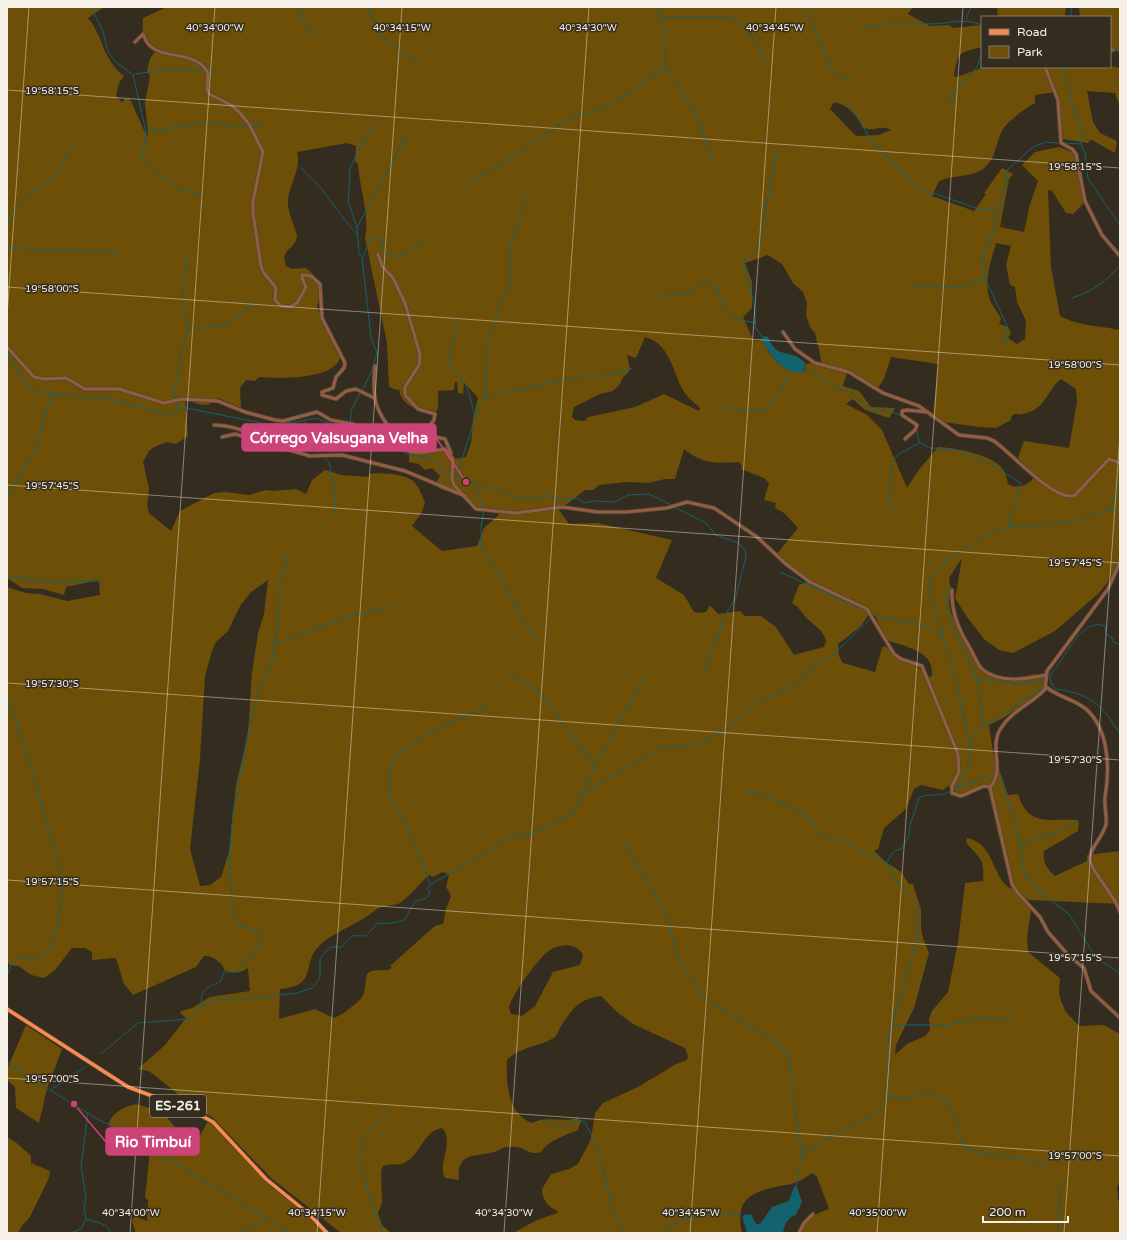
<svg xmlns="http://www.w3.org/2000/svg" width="1127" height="1240" viewBox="0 0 1127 1240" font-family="'Varela Round',sans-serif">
  <rect width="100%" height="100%" fill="#332c1f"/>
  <g fill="#6d4f07" fill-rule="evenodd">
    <path d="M7,7H104L88,18C104,37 102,59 124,76L119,83L116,96L123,103L124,99H130L147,137L148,132L145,103L150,76L147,71L150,59L156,49C142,45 142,31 143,18L167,7H913L908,14L930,26L949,25L953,28L982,25V47C959,53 958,51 954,76L957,77L984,67H1110V63L1111,66L1120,68V107L1115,93L1087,91L1093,122L1100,133L1117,141L1115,153L1092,140H1090L1088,143L1063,139L1056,92L1035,95V103C1027,107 1005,123 1002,131C995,144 997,158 983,169C973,177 953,175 939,181L932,196L974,211L986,194L984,193L1002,168L1013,174L1009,179L1000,227L1024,232L1030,204L1038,181L1022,165L1035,152L1059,147L1077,154L1084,203L1073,214L1066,213L1052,191L1048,190L1051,267L1060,316C1082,327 1097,325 1120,330V560L1108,582L1098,594L1055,631L1013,653L999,650L984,639L967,617L955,598L962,558L949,578L951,589L949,602L951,613L979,668L998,677H1021L1034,674L1043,676L1045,680L1044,691L1003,718L989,725L993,752L1008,795L1018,794C1029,828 1049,818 1077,820L1079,823L1078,831L1044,851C1042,860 1047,870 1055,876L1087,861V855L1120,851V904L1029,900L1025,898L1031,910L1027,938L1028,952L1060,978L1059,993L1061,1001L1066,1012L1079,1026L1104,1025L1120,1034V1181L1117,1187L1118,1200L1120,1202V1233H801C808,1216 813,1215 829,1209L817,1177L813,1173C807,1176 801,1181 794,1183C790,1185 784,1185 779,1186C749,1193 735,1200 742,1233H513L537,1220L557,1213L558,1211C548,1208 542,1199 542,1189L551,1174L569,1169L578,1164L591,1139L595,1113L603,1103L638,1087L676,1064L687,1060L688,1056L685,1048L633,1024L617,1012L601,996C579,999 573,1008 561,1026C559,1030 557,1035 555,1037C540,1047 521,1046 507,1060C506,1083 507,1113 532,1123C547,1115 561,1123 577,1118L581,1121L578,1130C566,1135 549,1140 541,1152C528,1156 526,1147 515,1147C503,1146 503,1149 494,1152C475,1157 456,1152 459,1180L445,1178C437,1162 455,1142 442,1128C424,1130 421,1155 404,1163C397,1166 390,1163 383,1166L381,1171L382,1203L378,1213L382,1225L391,1233H341L271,1178L213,1118L194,1107L149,1071L138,1069L165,1045L186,1018L180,1013L181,1011L192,1008L210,997L250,991L248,968C238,974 236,973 225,971C223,963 212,955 204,956L196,967L133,995L124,984L116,958L92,960V952L85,948H72L55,970L44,978L31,975L19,966L10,965L8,963L7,587L26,593L40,594L67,601L100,595L99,580L66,587L64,595L43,589L22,588L7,578ZM834,102C849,105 857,116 863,128C873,132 883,124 891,130L879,135L856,136L830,109ZM347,143L356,146L355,162L358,163C359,187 370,214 365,238L387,343L389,387L397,390L399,389C400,399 409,408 420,410C426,412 429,409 436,412L438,408V391L454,390L455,382H457L458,393L463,394L464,382L478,398L473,419L471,443L466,457L455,459L444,449L436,448V437L413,433L401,426L403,444L409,450V462L419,464L425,470L432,468L440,476L435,484L440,489L461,496L473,508L497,512L499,515L484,528L477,546L442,551L412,526L422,512L425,503C423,497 419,487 415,483C409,474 379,472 369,474V477L341,475L325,470L312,480L306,494L296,489L273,491L266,490L249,495L225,492L214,493L180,511L171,531L149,513L147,506L149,488L143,462L149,451L154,447L167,442L176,444L188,436L185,398C197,405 207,409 218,398L241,408L240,388L246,380L255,381L259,377C278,378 332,381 340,358L343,357L317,307C323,289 322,281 306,268L292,269L286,266L284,257C287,248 296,246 297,236C297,231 288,214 288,203C288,185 302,170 297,152ZM996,243L1011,246L1006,265L1010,285L1015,287L1017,302L1026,321L1025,339L1017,344L1008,338L1011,333L1008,327L999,324L1001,319C998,312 993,307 990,300C983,281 991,261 996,243ZM768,255L782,264L793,283L803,292L807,303L806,315L810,327L815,333L822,363L818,361L806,364L805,370L800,373C778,368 772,358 761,339L758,341L753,340L743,317L752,308V282L745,263ZM645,337C670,343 673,373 684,392C688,398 695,403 700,408L699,411L664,394L635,407L588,417L585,421L575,420L572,417L574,407L600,394L613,391L620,384L623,377L628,373L630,369L627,355L636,358ZM891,357L938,364L933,415L943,422L979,427L996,428L1011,420V417L1014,414C1018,414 1021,415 1023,414C1046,410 1046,391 1061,379L1076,389L1077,402L1069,448L1024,441L1018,458L1035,476C1029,485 1018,490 1008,484C1007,478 1005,471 1001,467C990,454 954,448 938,447L918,471L907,488L882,430L867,415L846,404L853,399L865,410L889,418L895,408L871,407L859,391L843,386L848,369L876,388H878L884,379ZM684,449C704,465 714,463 739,462L742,466L741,469L764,478L769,483L764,500L776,503L775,508L784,513L798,528L777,554L808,582L799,585L792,603C800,607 803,616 810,621C817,628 823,630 826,641L824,647L794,655L776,627L761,616H745L740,611L718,614L710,605L706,612L699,613L694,612L684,595L656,578L672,540L598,523L569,524L557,507H563L585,490H593L599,485L626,482L648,483L665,479H675ZM268,580L264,614L258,633L252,673L248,734L236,785L229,852L221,877L210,885L200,886L190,849L200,759L205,676L212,651L216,642L228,631L240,606L251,592ZM871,612L876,617L885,640C898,644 924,649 930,663C932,667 932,672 932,676L926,679L922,670L897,656L885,646L882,648L875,672L843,663L839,656L838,644L860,627ZM921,785L943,790L948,786C976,807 964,790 987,786L1011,889C991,877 995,843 967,838L966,842C979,859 985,857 983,881L965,883L958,942L948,992L932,1011L929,1019L930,1030L925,1036L907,1044L895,1055L896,1045L914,1008L929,953L923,938L921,928V910L913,884H909L900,871L887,863L874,851L878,849L884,828L906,809L914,789ZM443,872L449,875L446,887L451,896L446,909L443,924L435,926L428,932L390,966L392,968C384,973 375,967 367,974L364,993L360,1000L344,1013L334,1018L315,1009L279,1019L280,989C319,986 301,964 319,946C334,932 353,926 369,915C373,912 375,910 379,908C385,905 394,906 400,903C410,896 420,883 429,875L433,877ZM566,945C574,946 579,948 583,955L580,965L553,972L535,1006L522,1016L511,1014L509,1008C511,996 536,962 546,953C551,948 559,946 566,945Z"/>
    <path d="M997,7H1066L1065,17H998Z"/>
    <path d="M1079,7H1120V52L1110,49V17H1080Z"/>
    <path d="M26,1025L62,1049L47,1089L39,1123L16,1108L15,1087L7,1080V1069Z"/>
    <path d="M136,1104C157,1110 167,1113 179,1133L177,1146L180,1153C194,1154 202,1129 209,1120C231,1139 247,1164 269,1183C288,1200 308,1212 324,1233H136L132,1221L134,1217H137L147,1221L148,1200L145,1198L150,1149L108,1125C112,1113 123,1107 136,1104Z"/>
    <path d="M7,1137L18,1144L31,1156V1163L50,1171L49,1178L30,1217L21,1227L18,1233H7Z"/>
  </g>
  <g fill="#13636e">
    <path d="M765,336L768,337C776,354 779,351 796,356C800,358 803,361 806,364L802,373C781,372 771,356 761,339Z"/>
    <path d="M794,1187H797L802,1202L796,1215C788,1217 784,1225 783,1233H747L743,1219L744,1215L751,1214L756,1224H760L772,1207L789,1201Z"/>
  </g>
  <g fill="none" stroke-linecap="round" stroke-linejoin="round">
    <g stroke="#13636e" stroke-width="1">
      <path d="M91,7L103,31L108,52L116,62L133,75L146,132L143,156L144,162L179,189L203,196"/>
      <path d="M300,7L304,21L312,38"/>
      <path d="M369,7C372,35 398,50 420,64"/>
      <path d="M658,7L664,29L665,66L696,114L713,162"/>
      <path d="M802,7L810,18L833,73L841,78L852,80"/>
      <path d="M662,17H730C748,25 757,44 765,61"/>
      <path d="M1071,17V7"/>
      <path d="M966,19L971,7"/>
      <path d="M860,30C882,20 906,23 930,24C951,24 961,17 982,25"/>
      <path d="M1116,49H1120"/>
      <path d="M7,52L9,53"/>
      <path d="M1061,67L1065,73L1072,103L1082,130L1081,144L1085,153L1088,179L1120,225"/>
      <path d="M208,70H216"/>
      <path d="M134,74L175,69L204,70"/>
      <path d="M845,101L857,116L868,135L874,143L921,191L933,193L979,209L996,208"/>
      <path d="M949,105C953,85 967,83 977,67C980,62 979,57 982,52"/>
      <path d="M252,126L263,125"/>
      <path d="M147,132L203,123L248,126"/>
      <path d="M1064,143L1081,144"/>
      <path d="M301,167C308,176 317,183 324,192C335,206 345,222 357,234"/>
      <path d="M469,181L496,168L564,121L613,104L665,66"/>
      <path d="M7,226L22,201L54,177L75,144"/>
      <path d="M357,227L408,134"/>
      <path d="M7,247L39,251L118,252"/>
      <path d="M363,257L359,254L357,227L348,201L350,178L349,171L356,155L375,122"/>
      <path d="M913,284L928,286L962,287L985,278"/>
      <path d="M655,296L691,292L704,281H710C721,290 719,308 730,316C737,320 747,321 755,323"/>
      <path d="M1072,298C1092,292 1107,281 1120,265"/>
      <path d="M458,319L448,363C458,374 467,382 470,397C472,404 472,409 475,415"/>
      <path d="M189,328C220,328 236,325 255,300"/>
      <path d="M763,338L756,329L754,303L743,261L758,249L777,151"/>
      <path d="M1005,347L1007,326L985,278L982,259L993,232L998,208L1007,183V170L1033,147L1046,142L1058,143"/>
      <path d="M7,352L22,380L33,390L57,395L106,398L166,414C174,415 179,409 186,408L267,424L296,422L316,418L359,435L381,439L408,454L431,459L440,465L441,470L446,474L450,475"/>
      <path d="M804,369L818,375L833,387L849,391L873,411H889L900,415"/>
      <path d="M362,391L372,370L377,353L371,337L363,267L362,259C366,253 367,242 372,237L379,238L385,252L396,257L405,254L425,241"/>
      <path d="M485,398L503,392L516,391L562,380L614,373L633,368"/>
      <path d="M176,399L175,392L181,352L188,328L183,300L184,278L188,260"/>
      <path d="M176,402L178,410"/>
      <path d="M723,407L754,411L766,410L781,389L790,370"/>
      <path d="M903,417L913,424"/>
      <path d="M304,421L312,435V448L319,454"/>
      <path d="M350,429L351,411L360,393"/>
      <path d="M917,431L919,442"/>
      <path d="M919,442L930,448L954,449L967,456L985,462L999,469L1019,482L1021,484L1008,527"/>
      <path d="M323,457L328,461L330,466L336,504L335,515"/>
      <path d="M453,475H457C474,488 489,485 507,493C511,495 513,498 518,499C529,500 539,498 549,495L557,500L578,498L584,503L594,501L615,502L628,495L649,494L671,505"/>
      <path d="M457,475L479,405L484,399L488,337L510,280V250L526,196"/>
      <path d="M475,486L484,510L481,527L482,549L504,581L524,623L539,642"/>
      <path d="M7,499L37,446L51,394"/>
      <path d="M674,507L706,523L716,535L738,543L745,550L746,556L736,597L726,614L704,672"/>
      <path d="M1110,509L1120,484"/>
      <path d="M893,510L888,498L893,461L899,454L919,443"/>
      <path d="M780,572L866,611"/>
      <path d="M7,576L49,582L104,581"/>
      <path d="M948,588C942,621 966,648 976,678C981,693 981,712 983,727"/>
      <path d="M871,613C897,624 924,618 943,639"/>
      <path d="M275,644L348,617L390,607"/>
      <path d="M1120,645L1113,642L1112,638L1106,634L1105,626C1081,616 1064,661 1050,675L1051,683L1055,689C1089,693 1103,705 1120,734"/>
      <path d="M505,670L540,693L595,766"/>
      <path d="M977,679L1016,684L1043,682"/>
      <path d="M7,696C23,738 35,781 47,824C52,843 59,860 61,880C63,897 57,941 46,953C37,962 26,955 17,958L12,962L7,976"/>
      <path d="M969,741L983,727L1044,687"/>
      <path d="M701,742L728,729L758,702L797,684L804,678L812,666L832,656L871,618"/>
      <path d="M1000,775L1018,834L1023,867L1027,877L1041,893L1069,914L1096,958L1120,973"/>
      <path d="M957,788C960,781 966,774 969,766C977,744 938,621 930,591C930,585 931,579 934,574C944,559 992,530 1009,527C1030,524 1050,525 1070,522C1088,520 1102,505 1120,513"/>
      <path d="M953,789L995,774"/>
      <path d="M746,790C763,795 804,810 814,824C816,828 818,833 819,836L843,841L887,863L896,880L918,906L917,940L888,1039V1099L878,1110L868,1117L802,1153"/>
      <path d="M584,793L660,748L695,744"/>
      <path d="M626,842L631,854L666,914L679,959L704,998L777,1043L787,1054L792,1073L793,1096L802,1153L796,1187"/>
      <path d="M1020,847L1042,835L1056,833L1076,822"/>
      <path d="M887,862C891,856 892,850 901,849L909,836L910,825L919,798C927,792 939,798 949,792"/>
      <path d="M430,884L402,814C391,805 390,798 389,785C389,777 389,768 393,761C409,739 462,718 488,706"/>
      <path d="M202,1005C199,987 209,988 221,981L224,972H235C244,964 265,945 261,932L238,925L234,920L229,862L233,813L249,727L259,689L272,661L278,626L279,590L288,555"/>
      <path d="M893,1025H946L974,1019L1013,1020"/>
      <path d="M101,1054L138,1023L189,1019L202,1006L214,1000H237L297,993L312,988L320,978V959L330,947H342C354,933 349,936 366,936L378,923C387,924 395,923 404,920L415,902L426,898L430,893L427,888L430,885L480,856L509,837L532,833L573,814L595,767L645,675"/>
      <path d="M7,1062L27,1076L99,1120L117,1128L291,1233"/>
      <path d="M52,1089L85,1067"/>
      <path d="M889,1096L903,1100L923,1093H933L946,1100L949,1104L965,1147L968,1150L1047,1164"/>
      <path d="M543,1122L561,1126L580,1120L585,1122L598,1148L612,1206L623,1233"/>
      <path d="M86,1219C96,1222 107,1223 111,1233"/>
      <path d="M71,1233L81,1229L86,1219L84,1208L86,1197L81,1166L88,1112"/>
      <path d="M239,1233V1231L258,1224L265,1218"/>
      <path d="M383,1233C376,1210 350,1157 365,1136C371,1127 381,1120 389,1112"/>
      <path d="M659,1233C678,1217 720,1206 744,1217"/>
      <path d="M1058,1233L1060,1193L1063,1180"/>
    </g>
    <g stroke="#4e483b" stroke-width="4.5">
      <g id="minor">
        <path d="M135,42L143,34C145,38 146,42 149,45C164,60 196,50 208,73L207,89L209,94L231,105L239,112L249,124L263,152L253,202V213L261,266L264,273L276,288L275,300L281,306L290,307L297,303L306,287L302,278V275L311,276L320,284L322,318L345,363L344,368L336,377L333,388L322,392V395L336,399L346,391L356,389L374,398"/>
        <path d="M1110,49L1113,50"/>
        <path d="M1045,67L1058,100L1061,143L1072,149L1076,154L1085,201L1102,235L1120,256"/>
        <path d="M378,254L382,266L393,278L405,303L420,354L419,365L405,387V395L418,409L435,414L434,420L423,434L445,439L451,453"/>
        <path d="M783,332L795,349L815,363L849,372L883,393L919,406L959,435L987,438L994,441C1010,452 1057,504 1075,495L1109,459L1120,463"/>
        <path d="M7,347L34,377L44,379L66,378L85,389H119L164,403L182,399L218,401L245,412L275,420L283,421L317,412L331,420L352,424L375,432L411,452L421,453L445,449L453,459L452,479L454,485L476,509L516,513L562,507L598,512H627L667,508L687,502L714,508L757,537L786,564L810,582L867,609L894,654L901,659L922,666L958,754L959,772L952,786V793L961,796L984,786L990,787L1012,884L1017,892L1040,917L1048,932L1069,956L1084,968L1091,991L1120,1018"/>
        <path d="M375,366C371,408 378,412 402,445"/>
        <path d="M214,425C225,425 247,429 253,438"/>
        <path d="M222,437L235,434L310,456L342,455L405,471L465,496"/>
        <path d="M905,439L915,430L917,425L902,415V411L907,410L927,412"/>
        <path d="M952,590C951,610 957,626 967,643C972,650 976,663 982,669C999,684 1026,679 1046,675"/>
        <path d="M1046,687C1058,697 1074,699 1086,709C1109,729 1110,769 1105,797C1104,806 1107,815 1106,824C1104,836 1088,850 1090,860C1092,873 1115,895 1120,912"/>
        <path d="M990,787C1006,769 988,748 1001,728C1012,710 1032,704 1045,689L1047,671L1108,589L1120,562"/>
        <path d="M799,1233L804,1223L813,1214"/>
      </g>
    </g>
    <g stroke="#4e483b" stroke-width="5">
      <path id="major" d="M7,1009L128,1087L193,1111L213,1122L266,1179L310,1215L327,1233"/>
    </g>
    <use href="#minor" stroke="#945d42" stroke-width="3"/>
    <use href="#major" stroke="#fa8a4e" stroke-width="3.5"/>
  </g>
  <path fill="none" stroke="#f5f1e8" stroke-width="1" stroke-opacity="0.45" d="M7,90L1120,168M7,287L1120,365M7,316L29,7M7,485L1120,563M7,683L1120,760M7,880L1120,958M7,1078L1120,1156M130,1233L215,7M317,1233L402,7M504,1233L589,7M690,1233L776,7M877,1233L963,7M1064,1233L1120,435"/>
  <g text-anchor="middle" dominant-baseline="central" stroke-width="3" stroke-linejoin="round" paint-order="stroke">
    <rect fill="#332c1f" stroke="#bbb6ac" stroke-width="1" x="150" y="1095" width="56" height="22" rx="3"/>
    <g font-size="13" font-weight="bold" fill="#f5f1e8">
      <text x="178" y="1106">ES-261</text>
    </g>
  </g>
  <g font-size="10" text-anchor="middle" fill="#f5f1e8" stroke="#332c1f" stroke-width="3" stroke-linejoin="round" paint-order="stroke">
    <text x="215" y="31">40°34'00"W</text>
    <text x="402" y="31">40°34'15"W</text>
    <text x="588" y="31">40°34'30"W</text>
    <text x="775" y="31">40°34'45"W</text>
    <text x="52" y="94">19°58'15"S</text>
    <text x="1075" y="170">19°58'15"S</text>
    <text x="52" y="292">19°58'00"S</text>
    <text x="1075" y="368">19°58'00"S</text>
    <text x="52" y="489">19°57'45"S</text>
    <text x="1075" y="566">19°57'45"S</text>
    <text x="52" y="687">19°57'30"S</text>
    <text x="1075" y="763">19°57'30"S</text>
    <text x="52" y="885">19°57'15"S</text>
    <text x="1075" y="961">19°57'15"S</text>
    <text x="52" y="1082">19°57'00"S</text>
    <text x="1075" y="1159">19°57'00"S</text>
    <text x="131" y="1216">40°34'00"W</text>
    <text x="317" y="1216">40°34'15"W</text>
    <text x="504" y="1216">40°34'30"W</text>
    <text x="691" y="1216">40°34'45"W</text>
    <text x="878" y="1216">40°35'00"W</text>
  </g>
  <path fill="none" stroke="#cc4377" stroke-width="1.5" d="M466 482L436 438M74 1104L106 1142"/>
  <g fill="#cc4377" stroke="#332c1f" stroke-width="1.5">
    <circle cx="466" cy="482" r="4"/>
    <circle cx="74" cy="1104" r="4"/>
  </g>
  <g fill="#cc4377" stroke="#cc4377" stroke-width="1.5">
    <rect x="242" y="424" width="194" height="27" rx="4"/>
    <rect x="106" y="1128" width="93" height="27" rx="4"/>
  </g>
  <g font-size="15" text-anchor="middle" font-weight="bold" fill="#fff">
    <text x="339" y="443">Córrego Valsugana Velha</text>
    <text x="153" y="1147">Rio Timbuí</text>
  </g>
  <rect width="1127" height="1240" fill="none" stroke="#f5f1e8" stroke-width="16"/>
  <rect x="981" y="16" width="130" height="52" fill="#332c1f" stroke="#817b6f"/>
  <rect x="989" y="29" width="20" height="6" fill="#fa8a4e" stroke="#817b6f"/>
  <text x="1017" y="36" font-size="12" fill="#f5f1e8">Road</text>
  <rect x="989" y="46" width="20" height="12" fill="#6d4f07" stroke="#817b6f"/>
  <text x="1017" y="56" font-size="12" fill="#f5f1e8">Park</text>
  <path d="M983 1216v6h85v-6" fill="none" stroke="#f5f1e8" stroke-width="2"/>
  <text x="989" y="1216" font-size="12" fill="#f5f1e8" stroke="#332c1f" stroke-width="3" paint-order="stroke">200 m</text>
</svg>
